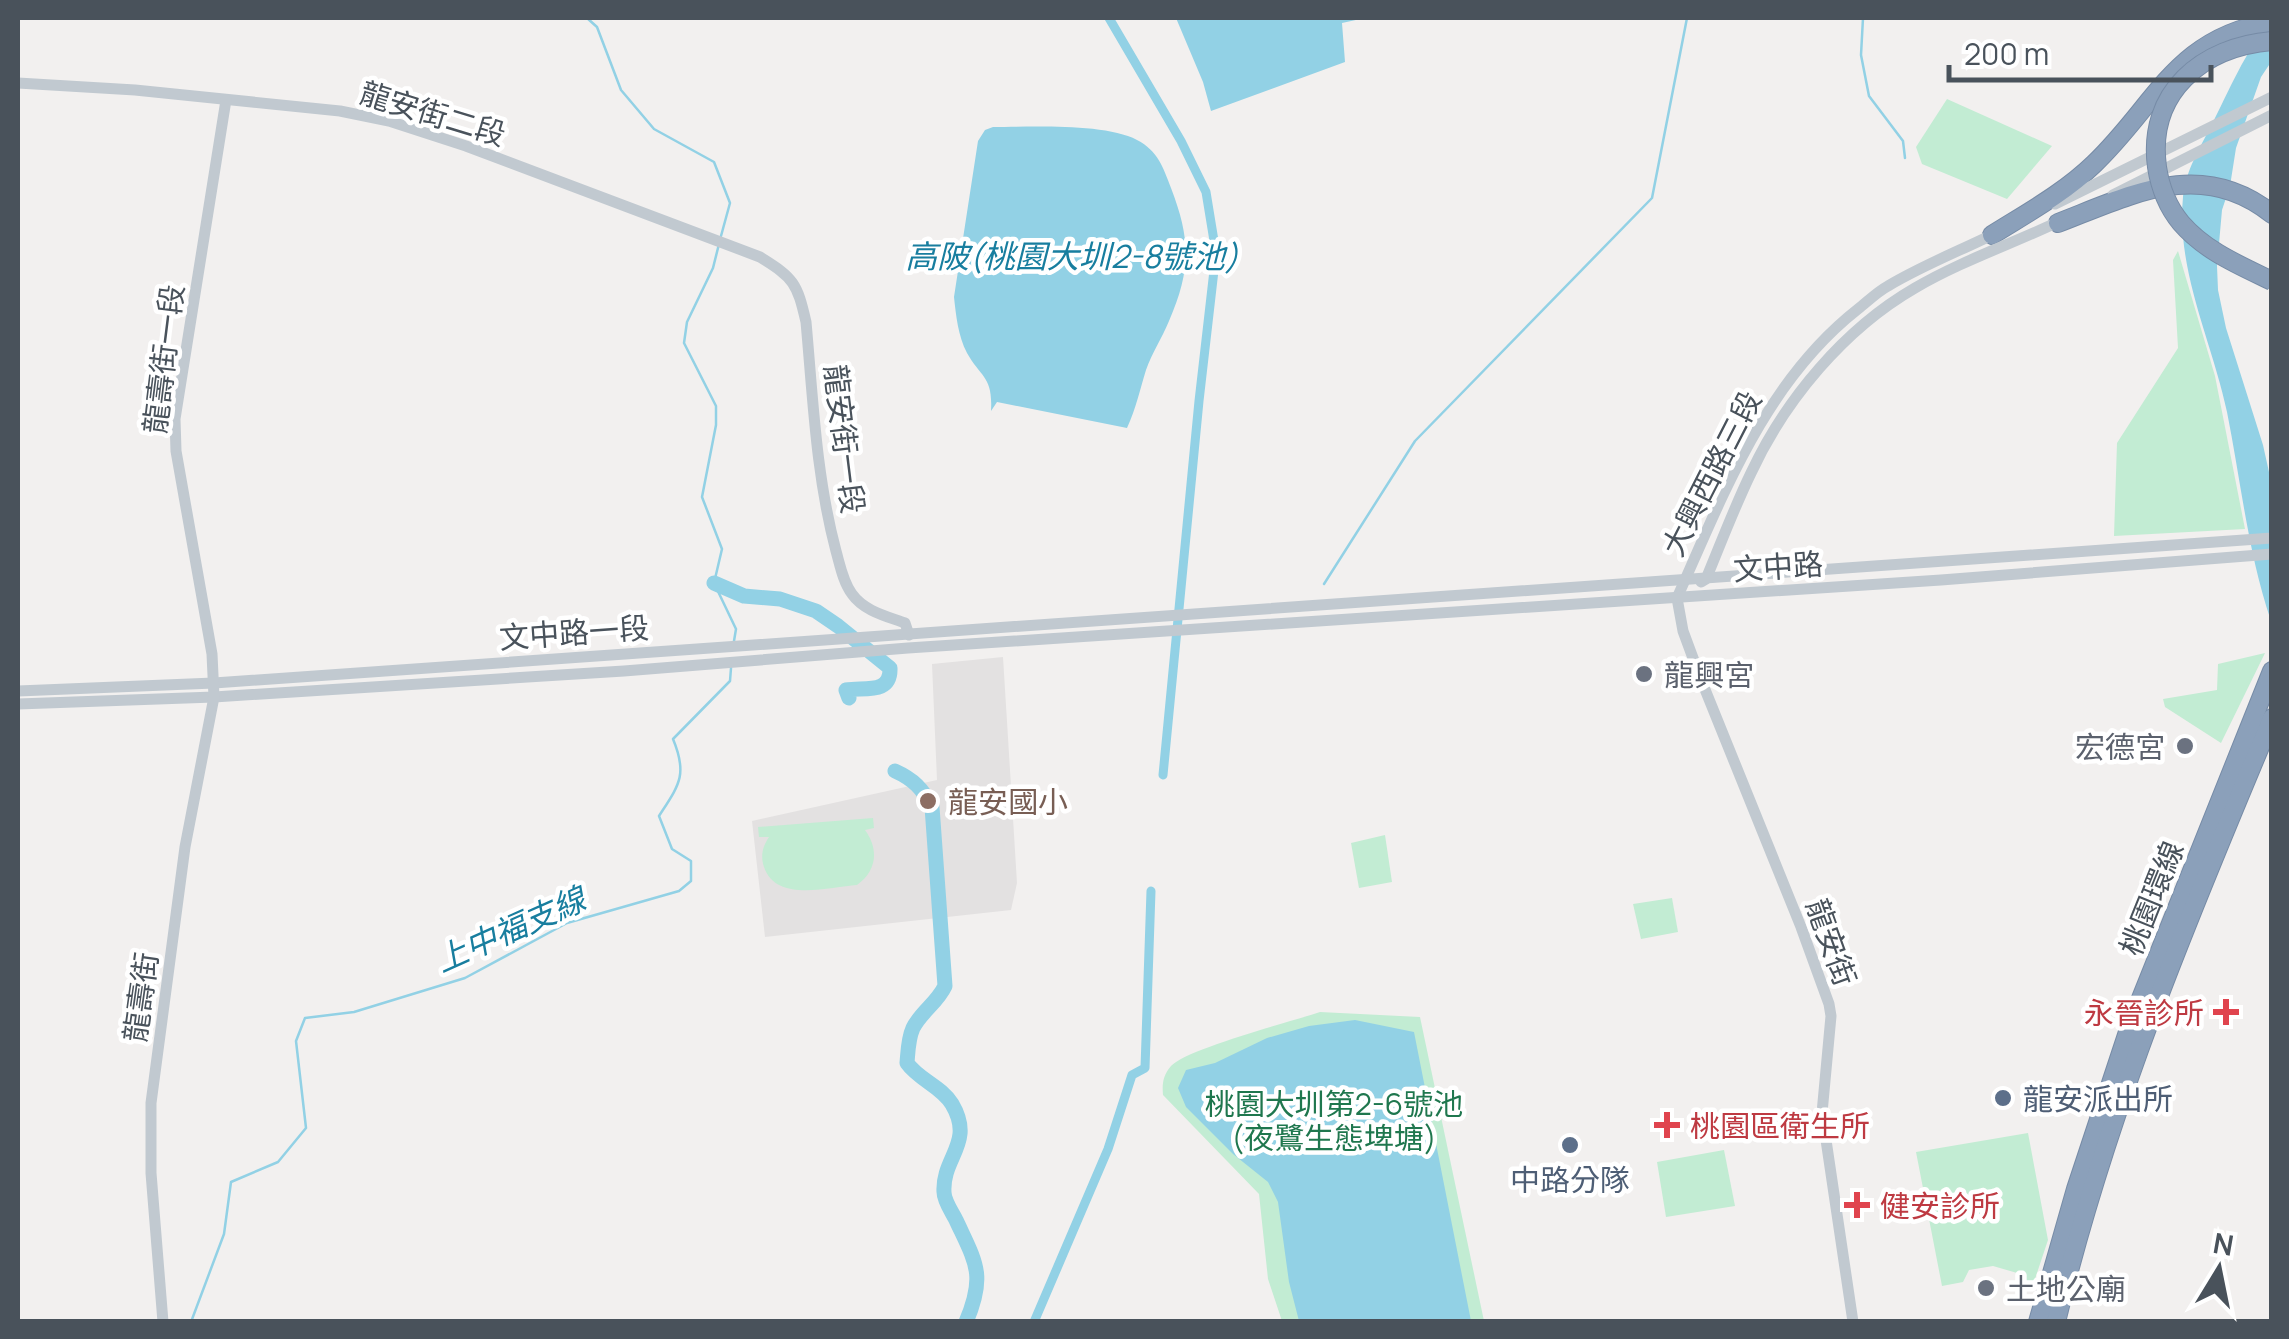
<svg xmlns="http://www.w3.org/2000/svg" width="2289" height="1339" viewBox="0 0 2289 1339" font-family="Manrope,'Noto Sans TC',sans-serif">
  <rect width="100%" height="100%" fill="#f2f0ef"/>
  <path fill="#e3e1e1" d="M1003,657L1017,883L1011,910L765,937L752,821L937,780L932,664Z"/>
  <g fill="#c2ecd3">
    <path d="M1947,99L2052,146L2007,199L1922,164L1916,147Z"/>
    <path d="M2178,251L2215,376L2245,529L2114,536L2117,443L2178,348L2173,260Z"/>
    <path d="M2265,653L2221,743L2165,707L2163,699L2217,690L2218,664Z"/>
    <path d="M873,818L874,828L865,830C879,849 877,871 857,885C829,887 776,903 764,867C760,855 763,846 769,837H759L758,827Z"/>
    <path d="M1385,835L1392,882L1359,888L1351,843Z"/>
    <path d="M1672,898L1678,932L1641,939L1633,904Z"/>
    <path d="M1320,1012L1420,1017L1484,1321H1282L1268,1279L1259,1194L1163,1095C1162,1084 1163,1075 1171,1066C1186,1049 1293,1021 1320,1012Z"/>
    <path d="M2028,1133L2048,1240L2031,1291L2024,1275L1993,1266L1969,1270L1963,1282L1942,1286L1916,1152Z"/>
    <path d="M1724,1150L1735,1206L1666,1217L1657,1162Z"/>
  </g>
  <g fill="#92d1e5">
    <path d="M1176,18H1365L1342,23L1345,62L1211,111L1203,82Z"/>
    <path d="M2271,21V62L2261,77L2236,148L2230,186L2222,210L2217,266L2218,290L2226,328L2263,445L2271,481V621C2248,553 2241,482 2227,412C2212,341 2176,271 2183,197C2185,172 2200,148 2211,126C2229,91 2245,51 2271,21Z"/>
    <path d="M993,127C1030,127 1105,123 1137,140C1158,151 1163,167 1171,188C1191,240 1191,270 1169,321C1162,338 1152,353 1146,370C1140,389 1136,409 1127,428L997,402L991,411C993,376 981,378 967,353C958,336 956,315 954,297L978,141L985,130Z"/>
    <path d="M1355,1020L1414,1032L1471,1321H1299L1289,1282L1278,1202L1268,1182L1233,1154L1186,1107L1178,1088L1186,1070L1215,1063L1267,1038L1309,1026Z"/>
  </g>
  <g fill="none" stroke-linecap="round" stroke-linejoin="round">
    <g stroke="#92d1e5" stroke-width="2.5">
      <path d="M587,18L597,27L621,90L654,129L714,162L730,203L721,236"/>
      <path d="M1863,18L1861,55L1869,96L1903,141L1905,158"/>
      <path d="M719,244L713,268L687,322L684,343L716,406V425L702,497L722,549L714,583L736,629L734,641"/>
      <path d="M1324,584L1415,441L1652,198L1687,18"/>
      <path d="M191,1322L224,1234L231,1182L278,1162L306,1128L296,1041L305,1018L354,1012L465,978L567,923L679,891L691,881V861L672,849L659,816C679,785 688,775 673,739L730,681L731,668"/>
    </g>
    <g stroke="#92d1e5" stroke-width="9">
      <path d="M1109,18L1181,141L1206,192L1216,253L1199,401L1163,775"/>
      <path d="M1034,1322L1108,1149L1132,1075L1145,1068L1151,891"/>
    </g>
    <g stroke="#92d1e5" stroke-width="15">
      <path d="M714,583L744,596L780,599L816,611L838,626L890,668C891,695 864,687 846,690L849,698"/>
      <path d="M895,771C913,779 923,789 932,807L945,986C937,1003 921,1012 913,1028C908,1039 908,1052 907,1063C919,1080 941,1086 952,1104C975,1143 942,1157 944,1192C944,1201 952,1212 956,1220C976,1263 986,1275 966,1322"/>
    </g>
    <g stroke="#768ba6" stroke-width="20">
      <g id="highway">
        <path d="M2058,223C2131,195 2201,157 2272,214"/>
        <path d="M1992,235C2027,213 2064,193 2094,164C2157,104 2175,38 2272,22"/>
        <path d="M2038,1322L2076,1189L2130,1026L2272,671"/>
        <path d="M2056,1322C2106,1113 2189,915 2272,718"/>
      </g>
    </g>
    <g stroke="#c1c9d0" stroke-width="11">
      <path d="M18,83L135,90L340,111L389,121L466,146L760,257C794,278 797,283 806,322C813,399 816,476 836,551C840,565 843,582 852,594C864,611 886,616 905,623L909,635"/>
      <path d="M2113,195L2272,115"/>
      <path d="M2055,204L2272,97"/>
      <path d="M1701,582L1706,579C1721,543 1734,508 1751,473C1785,400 1844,329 1915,288C1961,261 2012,244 2060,221"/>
      <path d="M1677,598C1724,493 1765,382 1858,309C1867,302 1877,292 1888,286C1923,265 1962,250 1998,232"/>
      <path d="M1677,598L1683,631L1700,677L1801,927L1829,1004L1831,1016L1822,1113L1853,1322"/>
      <path d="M18,691L214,683L2272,538"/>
      <path d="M18,704L214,697L624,671L908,648L1941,580L2272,554"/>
      <path d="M163,1322L151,1173V1103L185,847L214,697L212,654L176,451L175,419L226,100"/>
    </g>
    <use href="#highway" stroke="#8ba0ba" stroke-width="18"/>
    <g stroke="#768ba6" stroke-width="20" stroke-linecap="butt">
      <path id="highway-bridge" d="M2272,41C2202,47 2147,92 2157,167C2160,187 2167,206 2181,223C2205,251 2239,265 2272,281"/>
    </g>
    <use href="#highway-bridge" stroke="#8ba0ba" stroke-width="18"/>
  </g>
  <g fill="#6b7280" stroke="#fff" stroke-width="4">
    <circle cx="1644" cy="674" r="10"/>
    <circle cx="2185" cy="746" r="10"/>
    <circle cx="1986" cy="1288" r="10"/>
  </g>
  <circle fill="#8d6e63" stroke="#fff" stroke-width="4" cx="928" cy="801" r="10"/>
  <g fill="#e0444e" stroke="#fff" stroke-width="4">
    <path d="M2221 997h10v10h10v10h-10v10h-10v-10h-10v-10h10z"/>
    <path d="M1662 1110h10v10h10v10h-10v10h-10v-10h-10v-10h10z"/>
    <path d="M1852 1190h10v10h10v10h-10v10h-10v-10h-10v-10h10z"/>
  </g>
  <g fill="#5c6f8a" stroke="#fff" stroke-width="4">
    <circle cx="2003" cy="1098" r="10"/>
    <circle cx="1570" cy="1145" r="10"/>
  </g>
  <g text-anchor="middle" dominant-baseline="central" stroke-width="9" stroke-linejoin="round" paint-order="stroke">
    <g font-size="30" fill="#49525b" stroke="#fff">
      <text transform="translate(433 113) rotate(17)">龍安街二段</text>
      <text transform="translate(163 359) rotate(-83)">龍壽街一段</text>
      <text transform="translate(845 439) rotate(83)">龍安街一段</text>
      <text transform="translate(1711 473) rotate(-63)">大興西路三段</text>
      <text transform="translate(1778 566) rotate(-4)">文中路</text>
      <text transform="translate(574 632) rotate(-4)">文中路一段</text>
      <text transform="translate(2151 898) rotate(-68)">桃園環線</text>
      <text transform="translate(1832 942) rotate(70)">龍安街</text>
      <text transform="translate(140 997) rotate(-82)">龍壽街</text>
    </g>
    <g font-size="30" fill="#5b616d" stroke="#fff" text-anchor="start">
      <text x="1664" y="674">龍興宮</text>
      <text x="2165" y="746" text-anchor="end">宏德宮</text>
      <text x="2006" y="1288">土地公廟</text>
    </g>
    <g font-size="30" fill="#785e54" stroke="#fff" text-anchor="start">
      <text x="948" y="801">龍安國小</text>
    </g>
    <g font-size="30" fill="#be3a42" stroke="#fff" text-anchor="start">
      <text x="2204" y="1012" text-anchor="end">永晉診所</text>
      <text x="1690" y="1125">桃園區衛生所</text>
      <text x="1880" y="1205">健安診所</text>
    </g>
    <g font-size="30" fill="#4e5e75" stroke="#fff" text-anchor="start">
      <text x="2023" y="1098">龍安派出所</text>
      <text x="1570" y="1179" text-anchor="middle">中路分隊</text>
    </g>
    <g font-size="30" fill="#1f774e" stroke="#fff">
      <text x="1334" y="1103">桃園大圳第2-6號池<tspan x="1334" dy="34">(夜鷺生態埤塘)</tspan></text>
    </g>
    <g font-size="32" font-style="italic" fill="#187e9f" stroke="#fff">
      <text x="1072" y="256">高陂(桃園大圳2-8號池)</text>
      <text transform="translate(510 929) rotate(-24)">上中福支線</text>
    </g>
  </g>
  <rect width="2289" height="1339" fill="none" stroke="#49525b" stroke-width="40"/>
  <g transform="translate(2219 1269) rotate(10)" stroke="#ffffff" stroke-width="8" paint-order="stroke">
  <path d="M0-8L18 38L0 25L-18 38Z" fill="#49525b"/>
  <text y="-15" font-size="28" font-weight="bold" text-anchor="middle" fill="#49525b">N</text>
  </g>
  <path d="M1949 65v15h262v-15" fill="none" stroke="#49525b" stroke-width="5"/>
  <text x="1964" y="65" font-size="30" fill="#49525b" stroke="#ffffff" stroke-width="8" paint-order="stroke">200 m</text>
</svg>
